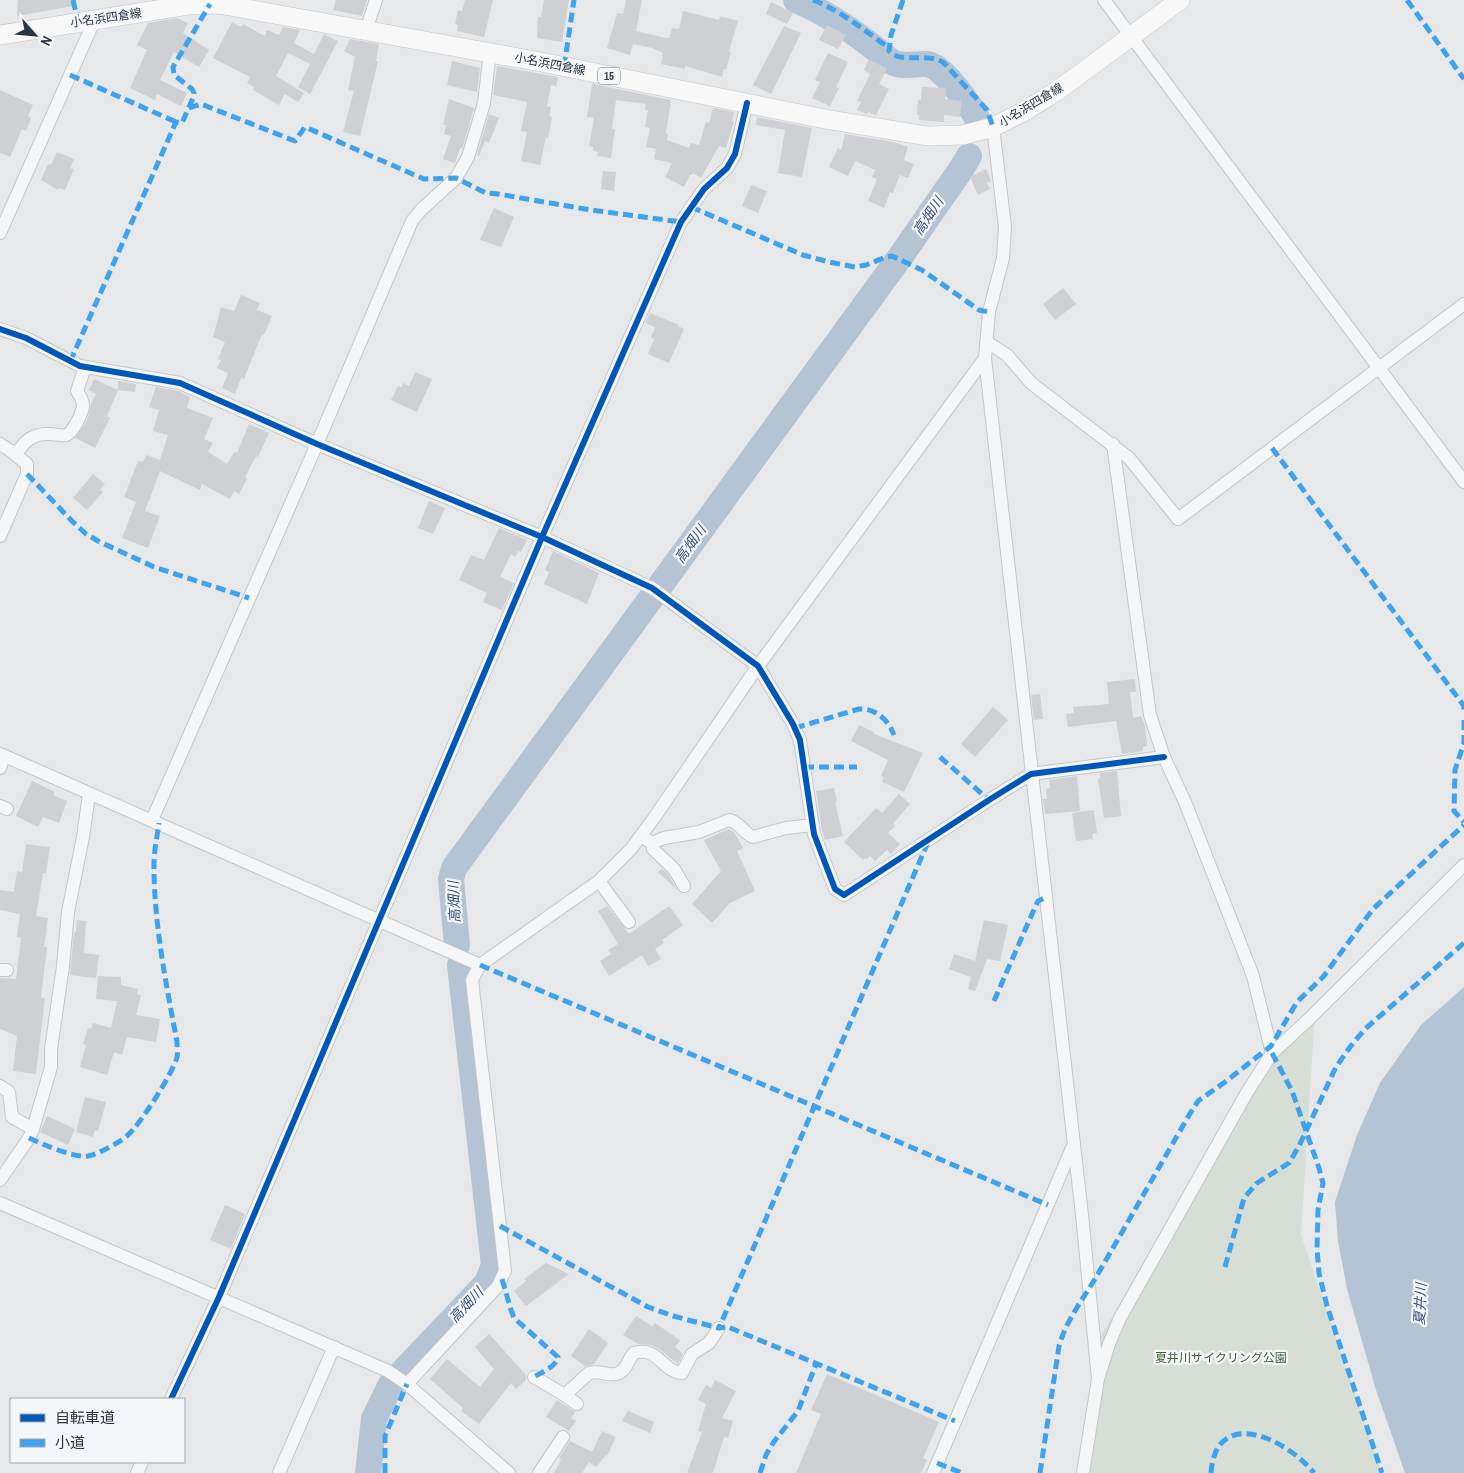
<svg xmlns="http://www.w3.org/2000/svg" width="1464" height="1473" viewBox="0 0 1464 1473" font-family="'Archivo Narrow','Noto Sans JP',sans-serif">
  <rect width="100%" height="100%" fill="#e6e8ea"/>
  <path fill="#d6ded6" d="M1315,1010L1301,1235L1382,1473H1078L1097,1343L1244,1088Z"/>
  <path fill="#b4c4d5" d="M1464,987V1473H1405L1376,1390L1347,1289L1338,1241L1335,1202L1357,1135L1380,1083L1421,1025Z"/>
  <g fill="none" stroke-linecap="round" stroke-linejoin="round">
    <g stroke="#b4c4d5" stroke-width="26">
      <path d="M796,0C832,15 861,37 892,62C903,68 915,63 927,64C943,66 969,104 977,118"/>
      <path d="M457,945L451,879L454,868L903,253L962,168L969,156"/>
      <path d="M368,1473L374,1419L391,1384L487,1283L494,1265L460,965"/>
    </g>
  </g>
  <g fill="#ced0d3">
    <path d="M18,0H72L73,6L17,16Z"/>
    <path d="M336,0H367L362,16L333,10Z"/>
    <path d="M465,0H493L484,37L457,31L458,25L455,24L458,10L462,11Z"/>
    <path d="M544,0H569L562,42L537,38L538,17H541Z"/>
    <path d="M626,0H642L636,31L666,38H669L672,28L679,29L683,11L719,20L720,16L738,21L729,51L731,52L726,69H724L722,77L685,66V69L661,64L663,53L652,48L633,44L630,55L607,48L617,13L623,14Z"/>
    <path d="M771,2L793,13L787,24L766,14Z"/>
    <path d="M177,18L188,23L183,33L209,50L199,67L174,52L160,80L187,93L181,106L157,94L155,100L130,88L147,50L137,45L148,23Z"/>
    <path d="M232,22L241,27L243,24L265,36L267,30L279,35L283,27L300,30L294,43L314,54L324,34L338,41L310,94L298,87L310,64L288,53L276,76L304,93L298,102L285,94L279,105L253,90L254,87L247,83L250,77L213,58Z"/>
    <path d="M827,25L846,35L838,49L819,40Z"/>
    <path d="M784,26L801,33L771,94L753,85Z"/>
    <path d="M350,39L379,44L376,61H378L360,136L343,132L354,91L348,90L355,57L344,51Z"/>
    <path d="M828,53L848,62L836,87L839,88L830,106L812,98L820,82L815,80Z"/>
    <path d="M869,59L887,69L879,84L889,89L876,115L868,112L867,114L857,110L861,102L857,101L870,74L864,70Z"/>
    <path d="M452,61L480,68L477,92L447,85Z"/>
    <path d="M497,66L558,77L556,86L551,85L547,106L551,107L549,116L552,117L548,138L546,137L540,165L521,161L527,132L521,131L527,102L493,95Z"/>
    <path d="M592,84L671,100L666,133H668L667,140L689,148L691,143L699,145L706,122L709,123L713,108L734,112L732,121H734L726,148L719,146L701,178L693,173L692,175H690L684,187L665,177L672,163L654,159L656,149L646,147L650,128L645,127L648,110H645L646,104L616,100L612,129H615L611,158L597,156L598,152L593,151V147L589,146L594,118L587,117Z"/>
    <path d="M922,87L946,88L945,99L962,101L960,117L944,115V122L919,120V115H917L918,100H921Z"/>
    <path d="M0,90L33,105L28,116L31,118L26,131L22,129L10,157L0,153Z"/>
    <path d="M449,99L474,108L462,149L460,148L455,163L443,159L451,136L444,134L446,125H443Z"/>
    <path d="M489,114L499,118L489,143L485,141L479,156L477,155Z"/>
    <path d="M757,117L812,128L802,177L778,173L785,130L756,125Z"/>
    <path d="M845,134L893,142L908,147L904,160L914,164L908,178L900,175L893,193L890,192L884,208L868,201L877,179L872,177L875,170L855,161L848,176L829,167L838,148L841,150Z"/>
    <path d="M57,152L74,159L70,168L74,169L65,190L59,188L58,190L41,180L48,164L51,165Z"/>
    <path d="M986,169L991,181L987,183L990,189L978,195L970,177Z"/>
    <path d="M603,171L616,172L614,191L601,189Z"/>
    <path d="M751,185L767,191L758,213L742,206Z"/>
    <path d="M494,208L514,217L501,247L480,240Z"/>
    <path d="M1063,288L1076,304L1055,320L1043,304Z"/>
    <path d="M241,295L260,303L257,310L272,316L265,333L261,336L244,379L241,378L235,394L222,388L228,373L217,368L221,360L218,359L225,342L213,337L221,307L234,311Z"/>
    <path d="M650,313L679,325L678,326L684,329L669,363L648,354L654,339L651,338L655,327L645,323Z"/>
    <path d="M415,372L432,379L417,412L391,400L398,386L401,388L403,383L409,386Z"/>
    <path d="M94,379L118,390V381L136,384L135,392L118,390L107,416L110,418L95,448L75,438L87,421L91,404L96,394L89,390Z"/>
    <path d="M156,387L178,391L190,397L187,408L213,418L204,439L213,443L208,452L227,464L234,452L237,453L249,424L269,433L258,457L256,456L245,477L247,479L239,494L234,491L230,499L202,484L200,490L160,471L145,511L160,516L148,548L122,538L136,502L124,497L138,461L143,462L146,455L160,460L168,435L153,431L159,410L149,407Z"/>
    <path d="M93,474L105,484L100,490L103,492L87,510L73,498Z"/>
    <path d="M429,501L445,508L433,534L418,528Z"/>
    <path d="M499,528L527,540L521,552L518,551L515,557L511,554L500,577L514,583L502,610L483,602L487,593L459,580L471,555L484,560Z"/>
    <path d="M553,551L599,573L587,604L544,584L549,572L545,570Z"/>
    <path d="M1135,679L1136,692H1130L1133,718L1141,716L1145,726L1147,746L1143,747V751L1122,754L1116,721L1068,727L1066,714L1074,713L1073,707L1109,704L1107,682Z"/>
    <path d="M1040,694L1043,719L1034,720L1031,695Z"/>
    <path d="M993,707L1008,720L975,757L961,744Z"/>
    <path d="M859,725L874,732V734L923,753L904,792L882,782L884,777L881,776L888,760L851,741Z"/>
    <path d="M1117,771L1121,816L1104,818L1098,779H1100V773Z"/>
    <path d="M1077,776L1080,811L1045,814L1043,799H1047L1046,789L1050,788L1049,780Z"/>
    <path d="M32,781L55,792L53,795L67,801L59,823L43,817L38,827L16,816Z"/>
    <path d="M834,788L837,802H835L843,836L825,840L822,831L816,791Z"/>
    <path d="M899,794L910,804L893,824L895,826L888,833L900,844L891,854L887,850L875,861L870,856L867,859L865,858L863,860L844,842L876,808L882,813Z"/>
    <path d="M1094,810L1097,833L1092,834L1093,839L1076,841L1072,813Z"/>
    <path d="M729,829L734,832L743,848L737,851L755,891L730,903L712,923L692,904L721,871L704,840Z"/>
    <path d="M26,844L50,847L46,873H43L36,916L48,918L44,947H47L41,998H45L36,1074L13,1071L17,1036L0,1029V978L16,979L21,938L17,937L20,914L0,910V890L14,892L17,871L22,872Z"/>
    <path d="M662,869L668,874L677,890L658,872Z"/>
    <path d="M607,906L629,934L669,906L683,925L662,940L664,943L655,949L661,959L648,966L642,955L609,976L600,961L611,954L608,950L618,944L598,911Z"/>
    <path d="M77,920L86,921L84,953L99,955L96,978L70,975L74,932H76Z"/>
    <path d="M984,920L1008,925L1000,961L987,959L975,991L968,989L971,977L949,969L954,954L975,961Z"/>
    <path d="M98,976L121,977V985L138,989L137,994L141,995L136,1015L160,1019L156,1042L127,1037L122,1055L114,1052L107,1075L80,1067L86,1045L83,1044L88,1028L91,1029L93,1023L111,1028L117,1001L96,999Z"/>
    <path d="M85,1097L106,1102L98,1131L95,1130L93,1137L76,1132Z"/>
    <path d="M47,1116L75,1129L68,1145L40,1132Z"/>
    <path d="M225,1205L245,1214L231,1249L210,1240Z"/>
    <path d="M546,1263L569,1274L526,1306L514,1291L526,1281L524,1279Z"/>
    <path d="M636,1316L652,1326L655,1323L680,1340L675,1347L683,1354L678,1364L659,1349L651,1345L638,1344L623,1335Z"/>
    <path d="M589,1329L608,1343L594,1364L585,1366L571,1356Z"/>
    <path d="M489,1334L526,1375V1380L516,1389L511,1383L479,1424L461,1411L463,1408L430,1379L447,1359L480,1387L494,1369L475,1347Z"/>
    <path d="M827,1374L939,1422L923,1458L927,1460L921,1473H796L821,1414L811,1410Z"/>
    <path d="M715,1380L736,1391L722,1418L733,1421L728,1438L724,1437L713,1473H687L702,1432L698,1431L706,1404L698,1400L706,1385L711,1388Z"/>
    <path d="M557,1400L575,1412L571,1418L576,1421L569,1431L546,1417Z"/>
    <path d="M628,1411L654,1422L650,1433L622,1421Z"/>
    <path d="M602,1431L616,1437L607,1456L606,1455L596,1467L589,1462L582,1473H554L561,1460L559,1458L570,1441L592,1452Z"/>
  </g>
  <g fill="none" stroke-linecap="round" stroke-linejoin="round">
    <g stroke="#c4c6c8" stroke-width="14">
      <g id="minor">
        <path d="M1104,0L1464,482"/>
        <path d="M366,30L376,0"/>
        <path d="M993,127L1005,227L1003,258L989,312L985,358L1082,1215L1098,1379"/>
        <path d="M0,233L95,19"/>
        <path d="M0,329L26,338L80,366L180,383L317,444L542,537L652,588L758,666L793,724L800,740L814,834L835,889L844,895L989,800L1031,774L1164,757"/>
        <path d="M987,342L1007,355L1031,383L1129,458L1178,519L1464,304"/>
        <path d="M0,444L11,451L27,464V474L0,536"/>
        <path d="M1113,444L1150,715L1164,757L1185,802L1253,976L1272,1053"/>
        <path d="M16,455C24,441 33,433 50,434C55,434 61,436 66,435C73,433 83,412 83,405C83,400 80,396 77,391L85,367"/>
        <path d="M0,754L480,965L472,980L505,1271L498,1286L407,1384"/>
        <path d="M0,768L4,756"/>
        <path d="M0,806L7,809"/>
        <path d="M152,820L317,444L412,221L421,210L456,178L468,157L484,103L490,52"/>
        <path d="M641,836L652,843L664,838L699,832L729,820C740,822 743,833 753,837L786,828L813,825"/>
        <path d="M652,843L653,849L674,869L684,886"/>
        <path d="M599,881L629,922"/>
        <path d="M480,965L599,881L631,849L654,818L758,666L985,358"/>
        <path d="M0,970H7"/>
        <path d="M0,1086L9,1092L12,1117L33,1129"/>
        <path d="M0,1180L29,1138L33,1129L51,1067V1049L63,966L68,912L83,837L89,794"/>
        <path d="M0,1203L388,1371L407,1384L509,1473"/>
        <path d="M534,1377L563,1394L567,1393L589,1373C601,1369 613,1380 623,1370C628,1365 629,1358 634,1353C659,1346 662,1372 682,1373L692,1354L709,1343L719,1328"/>
        <path d="M563,1394L577,1404"/>
        <path d="M171,1399L219,1297L542,537L681,222L704,189L727,168L735,154L747,103"/>
        <path d="M137,1473L142,1462"/>
        <path d="M279,1473L334,1347"/>
        <path d="M539,1473L563,1437"/>
        <path d="M933,1473L1072,1148"/>
        <path d="M1083,1473L1098,1379L1109,1344L1120,1318L1246,1094L1272,1053L1309,1019L1464,865"/>
      </g>
    </g>
    <g stroke="#c2c5c8" stroke-width="20">
      <path id="primary" d="M0,35L188,5L219,4L546,63L825,119L927,136L963,135L993,127L1023,112L1057,91L1180,0"/>
    </g>
    <use href="#minor" stroke="#f5f6f7" stroke-width="12"/>
    <use href="#primary" stroke="#f8f8f8" stroke-width="19"/>
    <g stroke="#3ea3ec" stroke-width="5" stroke-dasharray="10 5" stroke-linecap="butt">
      <path d="M73,0L78,22"/>
      <path d="M813,0C841,11 864,30 889,48"/>
      <path d="M903,0L891,35L889,51C902,65 926,51 944,63L987,110L993,127"/>
      <path d="M1407,0L1464,79"/>
      <path d="M564,67L574,0"/>
      <path d="M70,75L176,122"/>
      <path d="M189,108L201,104L295,141L305,127L424,179L456,178L486,193L498,194L591,210L681,222"/>
      <path d="M691,207L803,255L829,262L855,267L866,265L886,257L892,256L922,270L979,310L989,312"/>
      <path d="M70,362L176,122L182,123L193,98L194,93L192,89L174,75L173,67L210,4"/>
      <path d="M1272,448L1464,706V711"/>
      <path d="M27,474L72,521L86,534L98,541L154,567L249,598"/>
      <path d="M1464,720V743L1455,770L1454,811L1464,822"/>
      <path d="M795,728L859,709C876,708 889,721 894,735"/>
      <path d="M940,757L989,800"/>
      <path d="M804,767H857"/>
      <path d="M928,842L719,1328L728,1327L955,1421"/>
      <path d="M480,965L1048,1205"/>
      <path d="M994,1001L1036,905L1038,901L1045,898"/>
      <path d="M1272,1053L1292,1091L1319,1168L1323,1183L1318,1210L1317,1249L1319,1273L1327,1306L1382,1473"/>
      <path d="M29,1138C42,1144 74,1158 88,1156C99,1154 120,1142 128,1135C141,1123 173,1073 177,1057C178,1052 177,1046 177,1042C166,983 154,925 154,865C154,851 157,837 159,823"/>
      <path d="M500,1226L648,1307L673,1316L719,1328"/>
      <path d="M1225,1267L1244,1198L1257,1183L1289,1163L1299,1146L1336,1067L1350,1047L1365,1029L1464,943"/>
      <path d="M502,1279L511,1310L514,1318L558,1357C556,1367 542,1372 534,1377"/>
      <path d="M937,1463L962,1473"/>
      <path d="M385,1473V1436L407,1384"/>
      <path d="M760,1473L766,1455L773,1443L798,1411L816,1364"/>
      <path d="M1040,1473L1059,1346C1067,1318 1085,1297 1099,1272C1130,1219 1160,1165 1191,1112L1198,1101L1225,1082L1271,1046L1297,1002L1323,977L1373,909L1464,825"/>
      <path d="M1211,1473C1216,1404 1288,1440 1314,1473"/>
    </g>
    <g stroke="#f4f6f9" stroke-width="9">
      <g id="cycleway">
        <path d="M0,329L26,338L80,366L180,383L317,444L542,537L652,588L758,666L793,724L800,740L814,834L835,889L844,895L989,800L1031,774L1164,757"/>
        <path d="M171,1399L219,1297L542,537L681,222L704,189L727,168L735,154L747,103"/>
      </g>
    </g>
    <use href="#cycleway" stroke="#0057b8" stroke-width="6"/>
  </g>
  <g text-anchor="middle" dominant-baseline="central" stroke-width="4.5" stroke-linejoin="round" paint-order="stroke">
    <rect fill="#f4f6f9" stroke="#676e7b" stroke-width="1" x="598" y="67.5" width="22" height="17" rx="4"/>
    <g font-size="11" font-weight="bold" fill="#2b3445">
      <text x="609" y="76">15</text>
    </g>
    <g font-size="12" fill="#2b3445" stroke="#f4f6f9">
      <text transform="translate(106 18) rotate(-8)">小名浜四倉線</text>
      <text transform="translate(550 64) rotate(11)">小名浜四倉線</text>
      <text transform="translate(1031 105) rotate(-31)">小名浜四倉線</text>
    </g>
    <g font-size="12" fill="#3f6138" stroke="#f4f6f9">
      <text x="1221" y="1358">夏井川サイクリング公園</text>
    </g>
    <g font-size="14" font-style="italic" fill="#34527a" stroke="#f4f6f9">
      <text transform="translate(928 216) rotate(-56)">高畑川</text>
      <text transform="translate(690 544) rotate(-54)">高畑川</text>
      <text transform="translate(454 902) rotate(-93)">高畑川</text>
      <text transform="translate(1420 1304) rotate(-87)">夏井川</text>
      <text transform="translate(466 1305) rotate(-47)">高畑川</text>
    </g>
  </g>
  <rect x="10" y="1398" width="175" height="65" fill="#f4f6f9" stroke="#a4a8b1"/>
  <rect x="20" y="1414" width="25" height="8" fill="#0057b8" stroke="#a4a8b1"/>
  <text x="55" y="1423" font-size="15" fill="#2b3445">自転車道</text>
  <rect x="20" y="1439" width="25" height="8" fill="#3ea3ec" stroke="#a4a8b1"/>
  <text x="55" y="1448" font-size="15" fill="#2b3445">小道</text>
  <g transform="translate(35 35) rotate(117)" stroke="#f4f6f9" stroke-width="4" paint-order="stroke">
  <path d="M0-4L9 19L0 12L-9 19Z" fill="#2b3445"/>
  <text y="-8" font-size="14" font-weight="bold" text-anchor="middle" fill="#2b3445">N</text>
  </g>
</svg>
